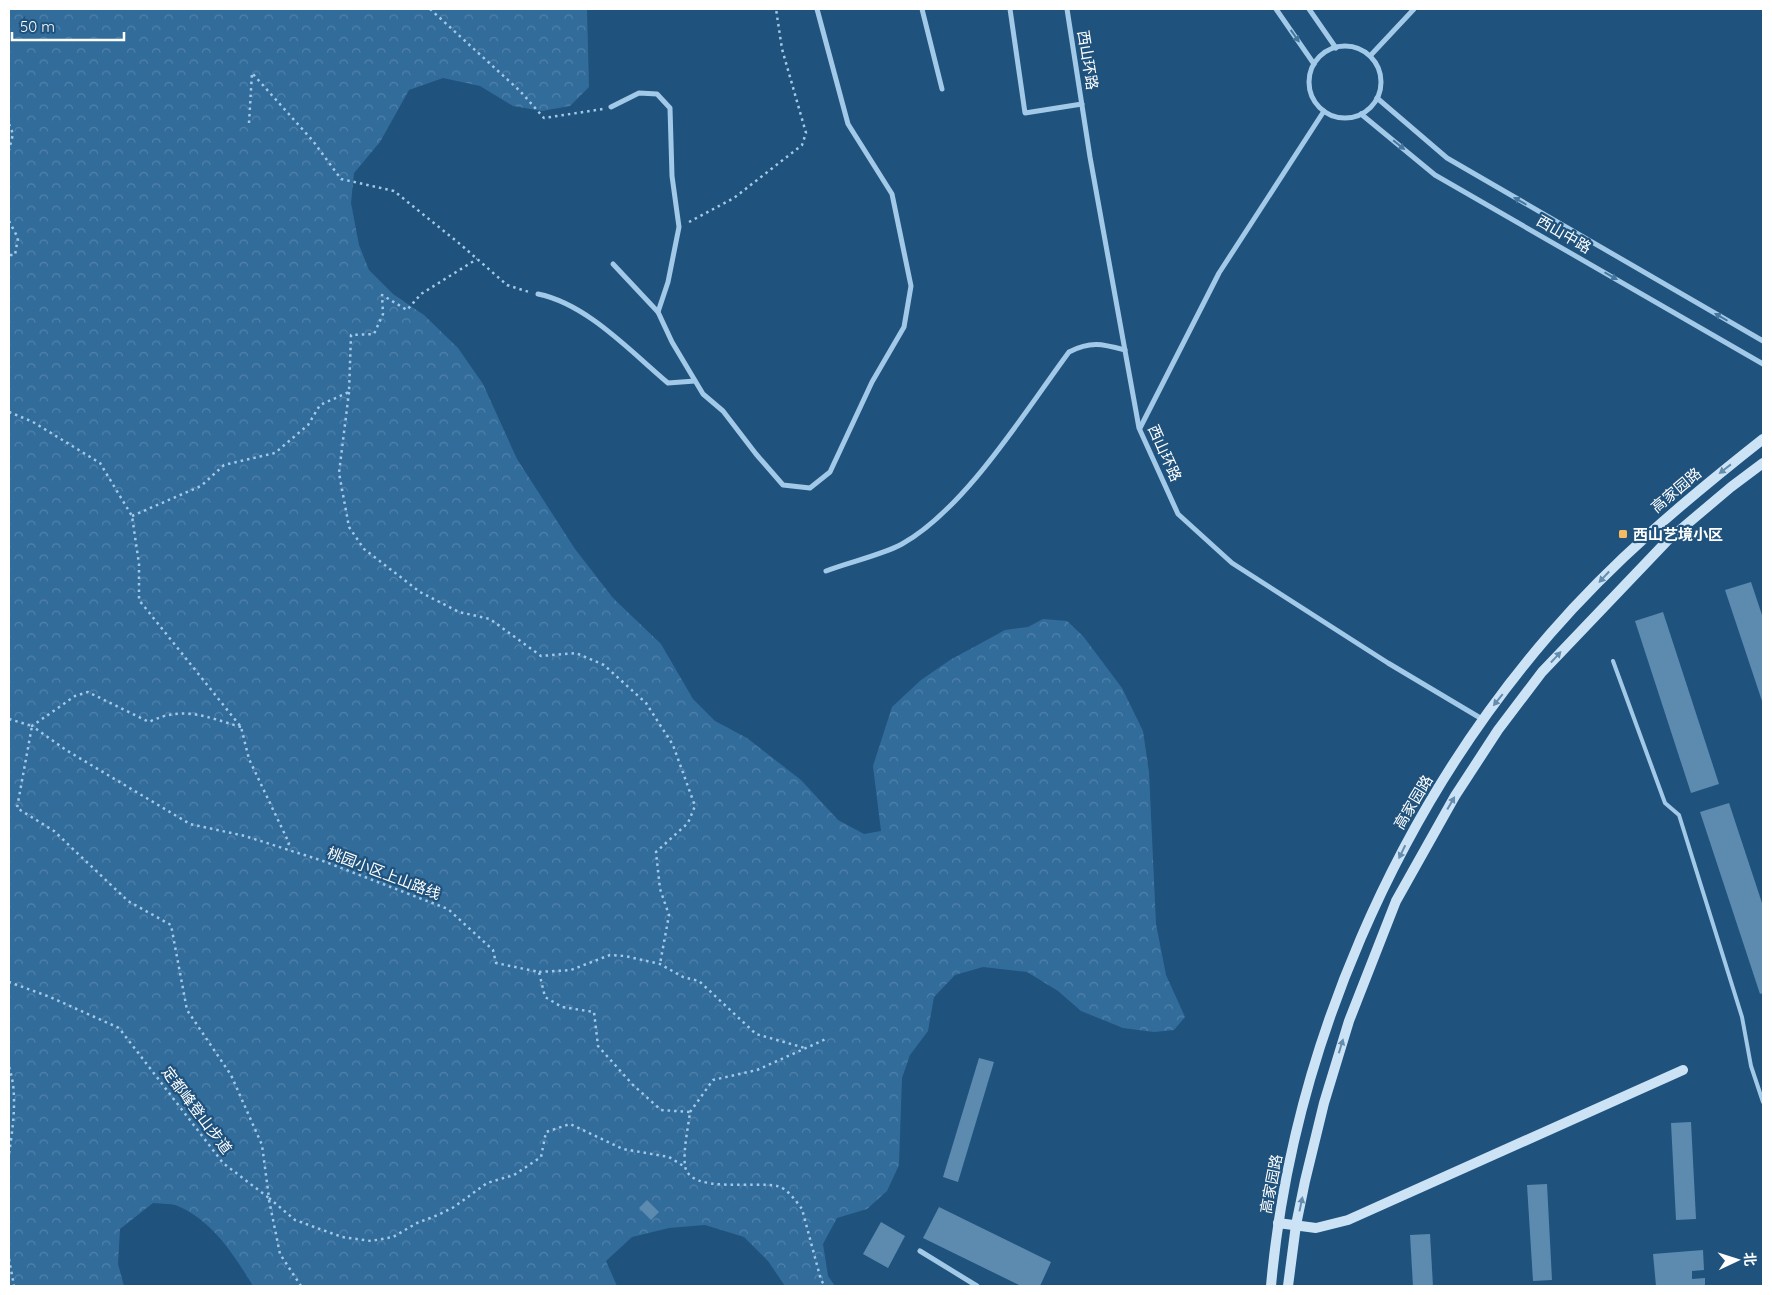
<svg xmlns="http://www.w3.org/2000/svg" width="1772" height="1295" viewBox="0 0 1772 1295" font-family="Quicksand,'Noto Sans SC',sans-serif">
  <defs>
    <pattern id="forest-crowns" width="20" height="18" patternUnits="userSpaceOnUse" patternTransform="scale(1.25)"><rect width="20" height="18" fill="#326c9b"/><path d="M2 6a3 3 0 1 1 6 0M12 15a3 3 0 1 1 6 0" fill="none" stroke="#5182aa"/></pattern>
  </defs>
  <rect width="100%" height="100%" fill="#1f527d"/>
  <path fill="url(#forest-crowns)" d="M9,9H587L589,87L570,106L542,111L513,106L480,86L443,78L409,90L380,142L354,173L351,203L359,245L369,270L393,294L424,315L458,348L483,384L517,459L575,549L613,598L661,644L693,699L715,721L747,738L801,780L838,820L864,834L881,831L873,766L892,707L921,680L950,660L1005,630L1028,627L1043,619L1067,621L1083,636L1122,688L1143,731L1149,772L1156,924L1166,975L1185,1017L1174,1030L1154,1032L1123,1028L1081,1011L1058,991L1027,972L983,967L955,975L934,997L928,1031L910,1055L902,1078L899,1165L887,1191L867,1209L837,1218L823,1244L828,1276L835,1286H785L768,1261L744,1237L705,1225L669,1228L632,1237L606,1261L617,1286H253C235,1256 213,1222 180,1207C173,1203 162,1204 153,1203L120,1229L118,1264L124,1286H9Z"/>
  <g fill="#5d8bb0">
    <path d="M1751,582L1763,618V704L1725,590Z"/>
    <path d="M1663,612L1719,784L1691,793L1635,621Z"/>
    <path d="M1729,803L1763,906V993L1760,994L1700,812Z"/>
    <path d="M979,1058L994,1062L958,1182L943,1177Z"/>
    <path d="M1691,1122L1696,1219L1676,1220L1671,1123Z"/>
    <path d="M1547,1184L1552,1280L1533,1281L1527,1185Z"/>
    <path d="M647,1200L659,1212L651,1220L639,1208Z"/>
    <path d="M939,1207L1051,1262L1040,1286H1021L923,1238Z"/>
    <path d="M881,1222L905,1236L888,1268L863,1254Z"/>
    <path d="M1430,1234L1433,1286H1413L1410,1235Z"/>
    <path d="M1703,1250L1704,1270L1692,1271V1279L1705,1278V1286H1656L1653,1254Z"/>
  </g>
  <g fill="none" stroke-linecap="round" stroke-linejoin="round">
    <g stroke="#a2c9e7" stroke-width="2.5" stroke-dasharray="2.5 4" stroke-linecap="butt">
      <path d="M430,9L520,91L544,118L603,109"/>
      <path d="M249,123L252,73L313,141L341,179L394,191L460,244L507,285L529,292"/>
      <path d="M9,124L13,134L9,150"/>
      <path d="M9,221L18,238L15,255H9"/>
      <path d="M689,222L734,198L802,145L806,133L782,49L776,9"/>
      <path d="M349,392L339,473L349,527L364,549L420,592L459,612L490,619L541,656L576,653L604,665L646,703L673,745L695,806L688,823L656,852L660,889L669,915L660,964"/>
      <path d="M9,412L33,422L100,463L132,516L139,564V600L241,727L249,759L289,843L286,850"/>
      <path d="M132,516L201,486L224,465L275,453L308,425L320,405L349,392L351,335L374,334L383,314L382,295L407,310L421,294L477,259"/>
      <path d="M9,719L32,726L17,808L54,831L128,901L171,925L187,1010L231,1075L262,1145L269,1198L223,1163L119,1028L50,997L9,982"/>
      <path d="M241,727C206,717 184,705 149,722L88,692L75,696L32,726L66,750L190,824L245,836L323,861L448,909L493,950L496,963L539,972L545,997L562,1007L594,1012L598,1046L633,1085L661,1110L690,1112C688,1129 683,1150 685,1166C689,1194 757,1181 777,1186C787,1188 796,1201 802,1209L821,1280L825,1286"/>
      <path d="M539,972L571,970L610,955L625,956L660,964L683,977L699,981L756,1034L805,1048"/>
      <path d="M9,1067C18,1093 13,1127 9,1154"/>
      <path d="M690,1112L713,1080L757,1070L826,1039"/>
      <path d="M269,1198L295,1220L342,1237L371,1241L393,1237L417,1223L438,1215L454,1207L487,1183L514,1175L541,1157L546,1132L570,1124L623,1149L669,1157L685,1167"/>
      <path d="M269,1200L280,1254L301,1286"/>
      <path d="M9,1259L14,1286"/>
    </g>
    <path stroke="#a2c9e7" stroke-width="4" d="M1613,661L1665,803L1679,815L1742,1017L1751,1066L1763,1102"/>
    <g stroke="#a2c9e7" stroke-width="5">
      <path d="M922,9L942,89"/>
      <path d="M1010,9L1025,113L1082,104"/>
      <path d="M1067,9L1090,157L1139,428L1178,514L1232,563L1388,663L1482,719"/>
      <path d="M1276,9L1314,64"/>
      <path d="M1309,9L1336,48"/>
      <circle cx="1345" cy="82" r="36"/>
      <path d="M1370,56L1414,9"/>
      <path d="M1377,98L1447,158L1763,341"/>
      <path d="M611,107L639,93L657,94L670,108L672,176L679,227L668,282L658,312L672,342L703,394L723,411L756,454L783,485L810,488L830,472L872,382L904,327L911,286L892,194L848,124L817,9"/>
      <path d="M1361,114L1435,175L1763,364"/>
      <path d="M613,264L658,312"/>
      <path d="M538,294C587,304 630,351 668,383L695,381"/>
      <path d="M1140,428L1219,273L1324,111"/>
      <path d="M826,571C849,562 882,555 902,544C965,509 1026,410 1069,352C1091,341 1102,344 1125,350"/>
      <path d="M920,1251L977,1286"/>
    </g>
    <g stroke="#cce3f6" stroke-width="10">
      <path d="M1278,1223L1316,1228L1348,1220L1683,1070"/>
      <path d="M1271,1286C1292,1051 1396,812 1550,634C1614,560 1687,499 1763,439"/>
      <path d="M1288,1286L1296,1225L1305,1181L1324,1103L1349,1021L1396,901L1455,796L1498,730L1542,672L1667,541L1731,487L1763,463"/>
    </g>
  </g>
  <defs><path id="oneway-solid" d="M-6-.8H1V-3.2L6.5 0L1 3.2V.8H-6Z" transform="scale(1.25)"/></defs>
  <g fill="#46769d">
    <use href="#oneway-solid" transform="translate(1295 36) rotate(55)"/>
    <use href="#oneway-solid" transform="translate(1399 145) rotate(39)"/>
    <use href="#oneway-solid" transform="translate(1520 201) rotate(-150)"/>
    <use href="#oneway-solid" transform="translate(1611 276) rotate(30)"/>
    <use href="#oneway-solid" transform="translate(1721 317) rotate(-150)"/>
  </g>
  <g fill="#648cad">
    <use href="#oneway-solid" transform="translate(1725 469) rotate(142)"/>
    <use href="#oneway-solid" transform="translate(1604 577) rotate(133)"/>
    <use href="#oneway-solid" transform="translate(1556 657) rotate(-47)"/>
    <use href="#oneway-solid" transform="translate(1498 700) rotate(129)"/>
    <use href="#oneway-solid" transform="translate(1451 803) rotate(-60)"/>
    <use href="#oneway-solid" transform="translate(1402 852) rotate(116)"/>
    <use href="#oneway-solid" transform="translate(1341 1046) rotate(-73)"/>
    <use href="#oneway-solid" transform="translate(1301 1204) rotate(-78)"/>
  </g>
  <rect fill="#f5ba62" stroke="#1f527d" stroke-width="2" x="1618" y="529" width="10" height="10" rx="2.5"/>
  <g text-anchor="middle" dominant-baseline="central" stroke-width="4.5" stroke-linejoin="round" paint-order="stroke">
    <g font-size="15" fill="#fff" stroke="#1f527d">
      <text transform="translate(1088 60) rotate(81)">西山环路</text>
      <text transform="translate(1564 234) rotate(30)">西山中路</text>
      <text transform="translate(1165 453) rotate(66)">西山环路</text>
      <text transform="translate(1676 490) rotate(-40)">高家园路</text>
      <text transform="translate(1413 802) rotate(-59)">高家园路</text>
      <text transform="translate(384 873) rotate(21)">桃园小区上山路线</text>
      <text transform="translate(197 1110) rotate(53)">定都峰登山步道</text>
      <text transform="translate(1271 1184) rotate(-79)">高家园路</text>
    </g>
    <g font-size="15" font-weight="bold" fill="#fff" stroke="#1f527d" text-anchor="start">
      <text x="1633" y="534">西山艺境小区</text>
    </g>
  </g>
  <rect width="1772" height="1295" fill="none" stroke="#ffffff" stroke-width="20"/>
  <g transform="translate(1737 1260) rotate(86)" stroke="#1f527d" stroke-width="4" paint-order="stroke">
  <path d="M0-4L9 19L0 12L-9 19Z" fill="#ffffff"/>
  <text y="-8" font-size="14" font-weight="bold" text-anchor="middle" fill="#ffffff">北</text>
  </g>
  <path d="M12 32v8h112v-8" fill="none" stroke="#ffffff" stroke-width="2.5"/>
  <text x="20" y="32" font-size="15" fill="#ffffff" stroke="#1f527d" stroke-width="4" paint-order="stroke">50 m</text>
</svg>
